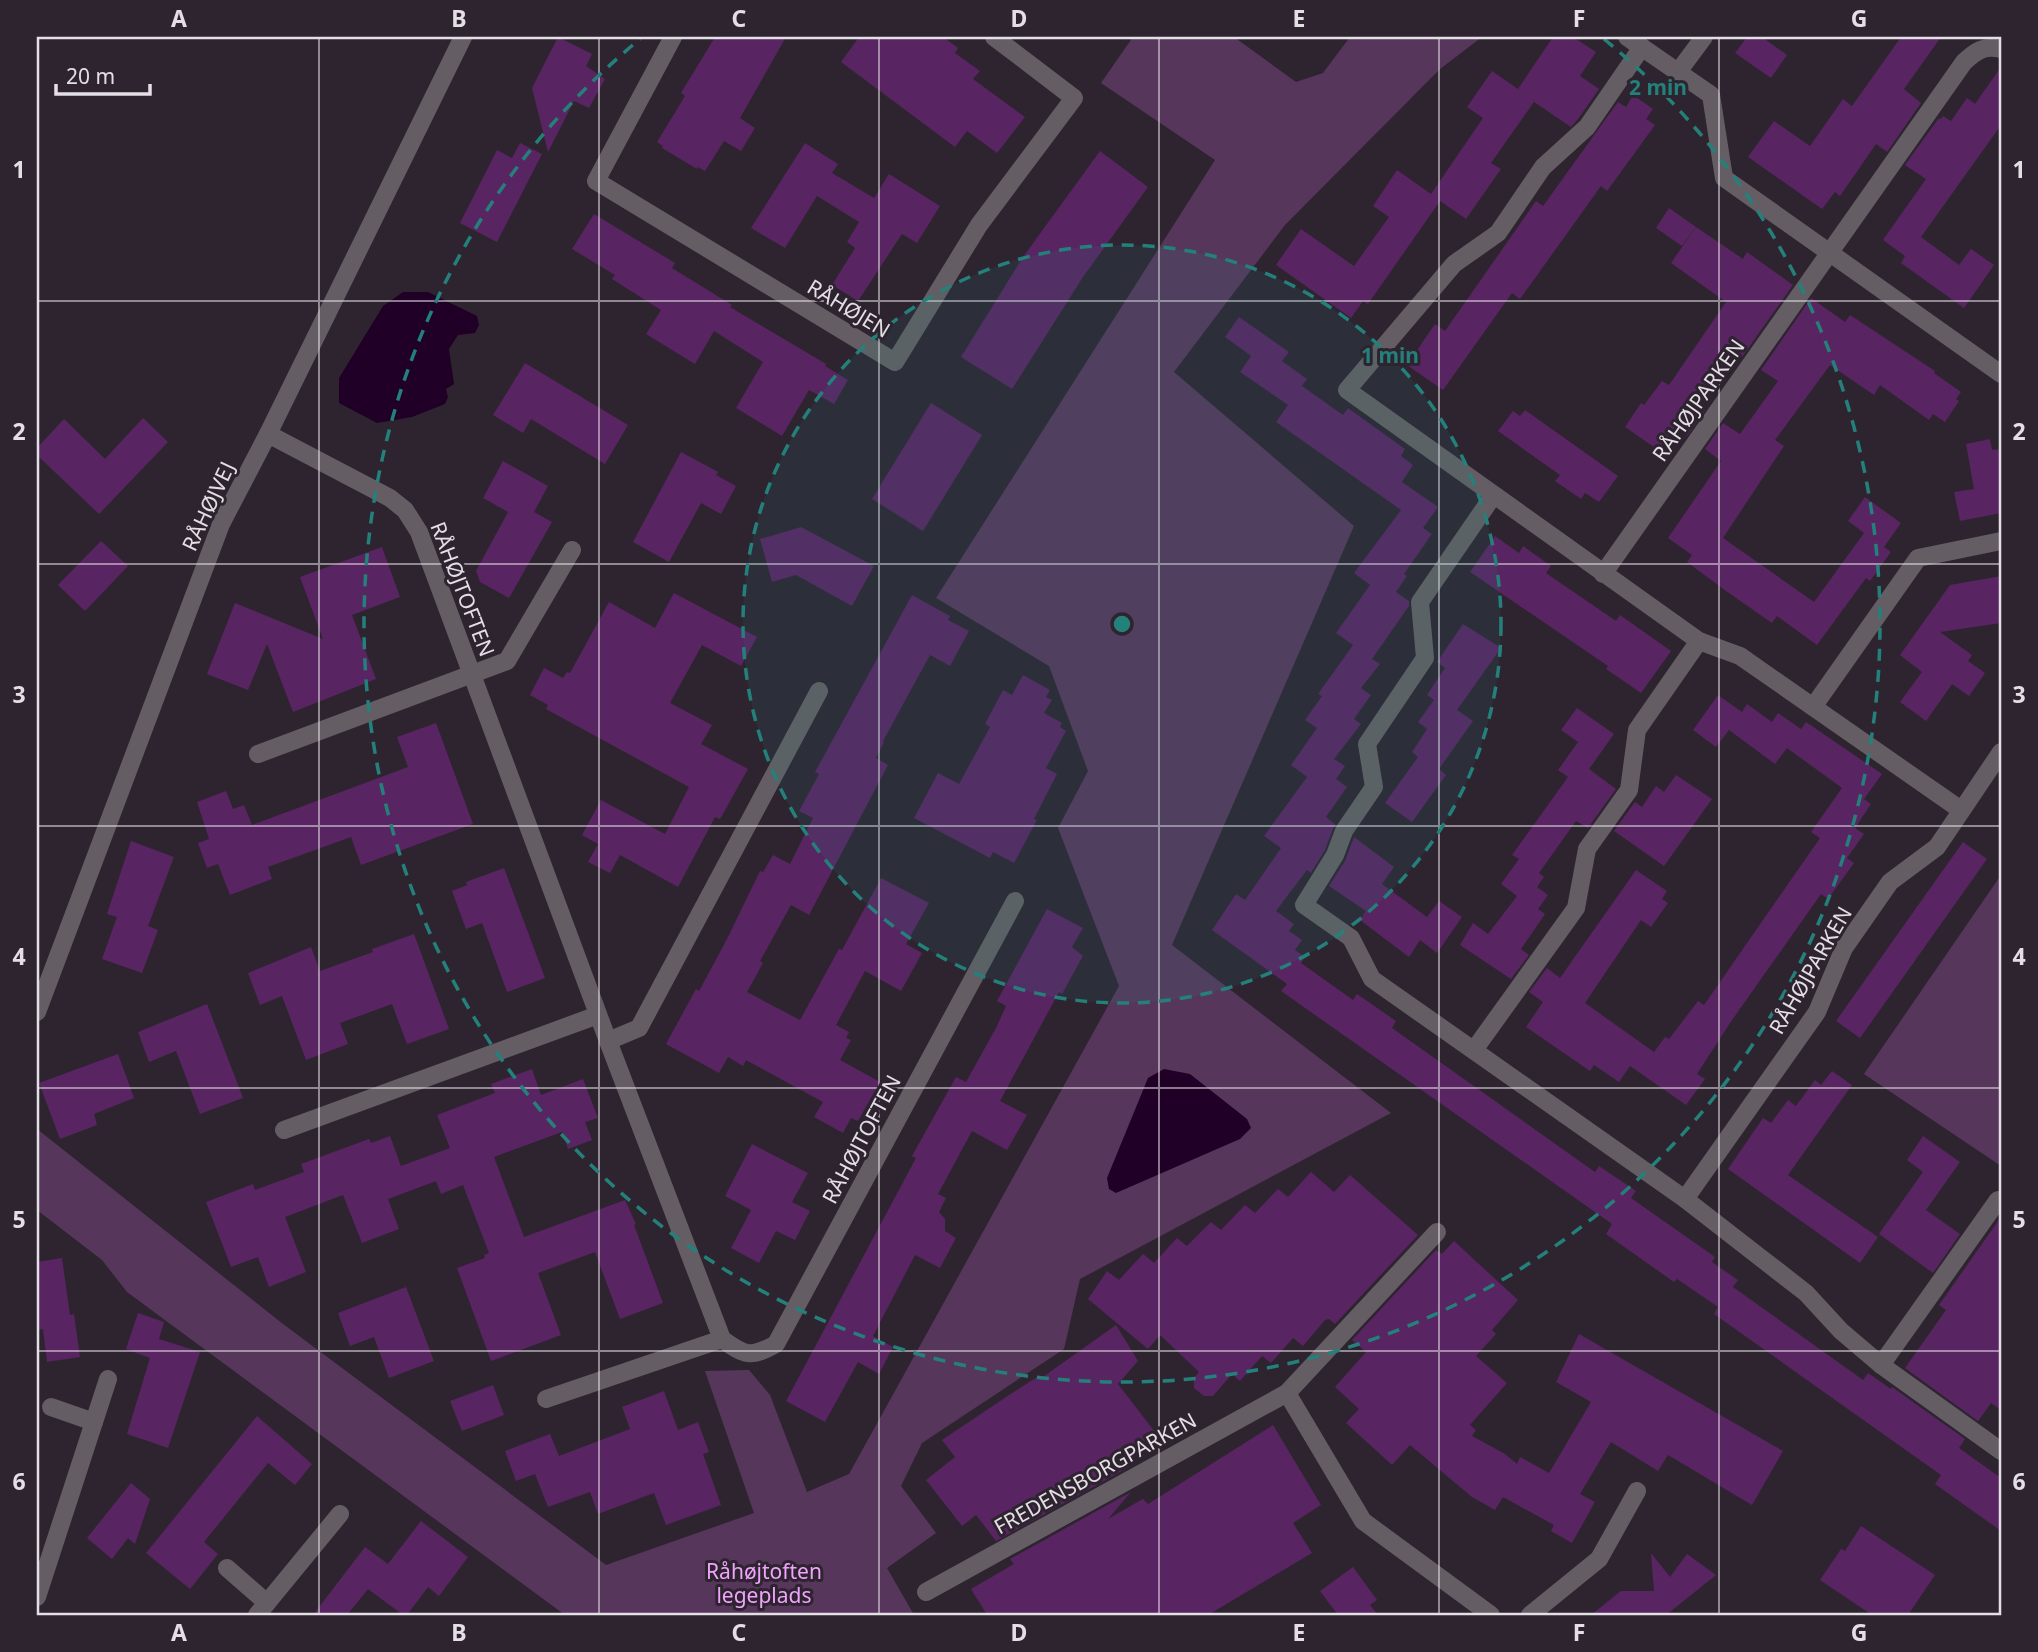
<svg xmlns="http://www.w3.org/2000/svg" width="2038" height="1652" viewBox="0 0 2038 1652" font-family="'Noto Sans',sans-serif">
  <rect width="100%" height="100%" fill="#2e2430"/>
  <g fill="#57365c">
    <path d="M1133,37H1234L1296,82L1323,73L1350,37H1482L1440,69L1285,225L1174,372L1354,526L1172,945L1391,1113L1080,1279L1064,1349L922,1443L901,1486L936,1533L887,1568L914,1615H565L127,1292L102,1260L37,1210V1129L283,1324L606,1565L754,1513L705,1371L749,1370L770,1395L807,1492L849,1474L1119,986L1058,828L1088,771L1049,666L936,598L1215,160L1101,83Z"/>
    <path d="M2001,875V1166L1864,1074Z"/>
  </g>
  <g fill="#200026">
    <path d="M403,292H428L477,316L479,325L475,333L458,335L449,349L454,384L446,389L448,397L445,404L412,417L377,423L339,403V378L383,306Z"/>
    <path d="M1164,1069L1190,1074L1247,1119L1251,1128L1240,1139L1116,1193L1109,1189L1107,1178L1148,1078Z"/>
  </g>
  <g fill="#592462">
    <path d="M558,37L592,54L586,66L605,79L589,108L574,101L548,152L532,88Z"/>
    <path d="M715,37H786L740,118L755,128L741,151L724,141L705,171L698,167L697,169L662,148L663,146L657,142L685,96L681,93Z"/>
    <path d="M859,37H943L958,48L955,53L980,71L973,79L1025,117L997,153L967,131L955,147L841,62Z"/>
    <path d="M1553,37H1573L1596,52L1580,76L1599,89L1578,119L1571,127L1534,102L1491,163L1501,169L1466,219L1440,201L1368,304L1363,301L1351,318L1276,265L1301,229L1354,266L1389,217L1373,206L1397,170L1431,194L1483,118L1467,107L1492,71L1518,89Z"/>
    <path d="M1747,37H1762L1787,55L1771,78L1735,53Z"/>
    <path d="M1901,37H1941L1904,89L1921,103L1887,152L1876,144L1840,196L1835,192L1822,209L1748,157L1774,121L1810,146L1843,99L1852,106Z"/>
    <path d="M2001,67V125L1921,237L1959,265L1971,249L1994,265L1964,308L1901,263L1905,256L1883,240L1926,179L1905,165L1939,118L1941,119L1943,116L1951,121L1967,98L1975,104Z"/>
    <path d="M1633,95L1653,109L1646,119L1655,125L1607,191L1601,186L1520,299L1512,293L1443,390L1407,365L1435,324L1445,331L1536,201L1543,206L1618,102L1626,107Z"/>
    <path d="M520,143L542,154L497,242L460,223L497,150L512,158Z"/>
    <path d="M805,143L838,164L832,173L874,198L889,174L940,206L917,243L902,234L858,301L832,285L855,248L847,242L859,222L817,196L785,248L751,228Z"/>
    <path d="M1100,151L1148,187L1083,277L1012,389L961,357L1023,257Z"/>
    <path d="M1669,208L1696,227L1682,246L1656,228Z"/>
    <path d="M594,214L675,263L672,268L732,305L730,307L826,364L825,366L848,380L834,404L809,390L782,436L736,408L763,362L714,331L695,364L646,334L661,310L612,279L615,275L572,249Z"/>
    <path d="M1696,227L1743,259L1747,252L1793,285L1742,357L1732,351L1696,403L1705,410L1687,436L1677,429L1661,452L1625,427L1641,403L1644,405L1662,381L1669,385L1726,302L1671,263Z"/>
    <path d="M1811,298L1845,322L1850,315L1935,371L1934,373L1961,392L1956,399L1959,401L1945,422L1933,414L1929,420L1880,385L1874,395L1830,365L1775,440L1784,446L1723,538L1814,602L1864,533L1848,521L1865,497L1901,523L1884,547L1891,552L1870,581L1866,578L1817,645L1777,616L1772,623L1726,591L1687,562L1692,555L1668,538L1721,461L1705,449L1723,423L1740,434L1778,381L1761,370Z"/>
    <path d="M1239,317L1289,352L1282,361L1307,379L1302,386L1343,415L1348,408L1405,449L1401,456L1413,465L1402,482L1438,507L1423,528L1432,534L1404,574L1407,576L1396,592L1409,601V606L1372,659L1380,664L1361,688L1371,695L1354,719L1361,724L1334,759L1345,766L1336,779L1347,787L1326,817L1335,824L1325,850L1311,873L1307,870L1276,911L1294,924L1289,931L1302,940L1295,950L1305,957L1301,963L1353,1000L1357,994L1396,1021L1392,1028L1595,1172L1599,1166L1636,1191L1631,1198L1715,1257L1712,1262L1738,1280L1733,1287L1863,1380L1868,1373L1891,1389L1892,1387L1965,1439L1959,1448L2001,1478V1531L1935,1484L1941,1475L1714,1314L1718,1307L1677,1279L1674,1282L1606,1234L1612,1224L1281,991L1287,984L1212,930L1236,894L1245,900L1281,848L1264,836L1307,777L1291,765L1317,728L1305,720L1322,696L1318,694L1353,645L1336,633L1370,585L1354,573L1401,510L1276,422L1288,405L1240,372L1251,356L1225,337Z"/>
    <path d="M525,363L628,425L605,464L531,419L523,433L493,415Z"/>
    <path d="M931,403L982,435L923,531L872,499Z"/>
    <path d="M1525,410L1618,476L1599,502L1585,493L1581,499L1555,481L1560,475L1498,431L1513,411L1520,416Z"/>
    <path d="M143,418L168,442L99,514L37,455V448L64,419L105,459Z"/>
    <path d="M1990,439L1992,450L2001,449V513L1960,521L1954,492L1974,489L1966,444Z"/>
    <path d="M681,452L718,472L716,475L736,486L721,514L701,503L669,562L633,542Z"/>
    <path d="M503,461L548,486L534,512L552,522L509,598L480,582L476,571L508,512L483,498Z"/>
    <path d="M801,527L874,566L852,606L796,575L772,582L760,539Z"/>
    <path d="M1495,536L1519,553L1523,546L1551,566L1546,573L1616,621L1620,615L1671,651L1641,693L1606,669L1608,666L1470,572Z"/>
    <path d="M101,541L128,566L85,611L58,585Z"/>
    <path d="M382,547L400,597L352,615L376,679L293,712L267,644L248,690L207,674L235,603L323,639L300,577Z"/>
    <path d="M2001,576V623L1940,632L1972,655L1968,661L1985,673L1969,696L1952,684L1926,721L1900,702L1922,672L1900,655L1950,585Z"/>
    <path d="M674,593L757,637L741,666L702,645L670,703L712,725L701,744L748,769L720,819L715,817L678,887L620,855L610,873L588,862L598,844L582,835L601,800L665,834L689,787L546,709L548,705L530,695L544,668L563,678L567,672L570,673L609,602L655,628Z"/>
    <path d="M912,595L950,616L948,620L969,631L950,666L930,655L883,741L884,742L876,758L888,765L809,915L791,905L760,961L763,963L747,992L800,1020L839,949L842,950L881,878L929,903L906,944L922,953L901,991L865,971L836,1025L849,1032L846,1038L851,1040L840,1060L880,1082L858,1121L851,1118L843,1133L814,1117L823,1102L746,1060L743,1066L728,1057L719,1073L666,1044L696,989L699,991L727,939L760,871L763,872L773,855L790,864L813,818L799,811L819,774L815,772Z"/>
    <path d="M1463,624L1501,648L1457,710L1473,721L1439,769L1446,775L1412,822L1385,803L1418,757L1412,752L1427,729L1418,722L1434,700L1427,695L1445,668L1437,662Z"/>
    <path d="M1023,675L1050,690L1046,697L1052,700L1044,713L1062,723L1060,727L1066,731L1046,768L1057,774L1034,819L1037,820L1014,863L993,852L990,858L914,818L938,773L959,784L990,727L985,724L1003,690L1012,695Z"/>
    <path d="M1718,695L1742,712L1747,704L1772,722L1778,713L1801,729L1806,722L1882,774L1864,799L1871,804L1855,828L1864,834L1847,858L1854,863L1828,899L1821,894L1730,1023L1697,1074L1705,1079L1686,1105L1630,1066L1619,1082L1594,1065L1590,1071L1526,1027L1543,1002L1529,992L1547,968L1560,978L1636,870L1667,891L1662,899L1668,903L1651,927L1641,920L1585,1003L1654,1052L1665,1037L1669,1039L1698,1001L1704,1005L1820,838L1811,832L1842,788L1787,748L1775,764L1729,730L1716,747L1693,730Z"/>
    <path d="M1577,708L1614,734L1589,769L1616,789L1588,828L1576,821L1539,873L1544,877L1537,887L1548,895L1538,909L1545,914L1521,949L1529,955L1511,979L1460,945L1473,923L1488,934L1517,896L1501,884L1519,859L1512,855L1568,777L1558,770L1578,742L1561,730Z"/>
    <path d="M436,723L473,824L361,865L351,837L268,867L272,879L230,895L218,864L207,868L198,843L209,839L197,802L226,791L233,809L244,805L252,825L408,767L397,737Z"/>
    <path d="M1676,775L1712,799L1664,866L1614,831L1635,802L1642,807L1656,786L1664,792Z"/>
    <path d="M1354,837L1394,867L1382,884L1427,917L1439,901L1462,917L1437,953L1420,940L1409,957L1360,920L1366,911L1329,886L1345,861Z"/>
    <path d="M131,841L174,857L148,926L158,930L142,973L102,959L117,917L107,914Z"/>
    <path d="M1963,842L1987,859L1860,1038L1836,1021Z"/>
    <path d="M504,868L545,978L507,992L482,923L466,929L452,891L467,885L466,882Z"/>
    <path d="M1047,909L1083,928L1072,947L1083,956L1062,994L1059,992L1000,1101L1027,1115L1007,1150L972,1131L938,1194L946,1198L939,1212L945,1219V1231L956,1238L940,1268L915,1255L873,1336L893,1347L879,1374L858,1362L825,1422L786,1401L916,1158L912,1156L956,1077L966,1082L996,1028L1006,1006L997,1001Z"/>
    <path d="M414,934L449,1029L407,1044L392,1004L340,1023L348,1044L306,1060L282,996L260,1005L248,973L311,947L320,971L373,952L372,949Z"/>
    <path d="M207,1004L243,1098L200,1114L176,1051L149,1062L138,1032Z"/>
    <path d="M118,1054L134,1098L94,1114L97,1125L60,1139L39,1083Z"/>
    <path d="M532,1069L541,1095L583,1079L598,1118L585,1122L592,1140L568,1149L562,1132L494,1157L524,1237L625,1200L636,1224L634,1225L663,1303L620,1319L595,1252L538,1273L561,1335L491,1361L457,1268L485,1258L484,1255L489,1253L463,1185L441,1194L436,1181L388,1199L399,1229L362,1243L343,1195L285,1217L306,1272L269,1287L258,1257L231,1267L206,1202L253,1184L255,1190L304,1172L301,1164L369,1139L371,1143L390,1136L401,1166L450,1148L437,1115L495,1093L491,1084Z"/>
    <path d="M1832,1071L1852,1085L1788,1175L1878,1237L1860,1263L1728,1169L1763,1118L1771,1123L1788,1100L1796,1106L1815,1080L1821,1085Z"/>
    <path d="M1923,1136L1960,1162L1926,1210L1960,1234L1933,1273L1879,1234L1923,1172L1907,1160Z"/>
    <path d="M752,1144L808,1173L792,1202L810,1211L795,1240L776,1231L759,1263L731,1248L751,1210L725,1196Z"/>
    <path d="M1311,1172L1334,1192L1350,1175L1418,1235L1335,1324L1329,1319L1325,1320L1303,1346L1293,1338L1271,1363L1262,1356L1240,1381L1232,1374L1213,1396H1204L1194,1388V1378L1199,1372L1160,1335L1148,1349L1088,1299L1107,1271L1119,1280L1143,1254L1154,1263L1177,1238L1187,1246L1211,1222L1221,1230L1245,1205L1255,1213L1278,1189L1288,1197Z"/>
    <path d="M2001,1217V1410L1991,1403L1978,1421L1905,1368L1946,1310L1939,1305Z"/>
    <path d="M1454,1241L1518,1300L1492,1330L1496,1334L1476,1356L1507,1383L1470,1425L1476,1430L1472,1436L1505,1454L1517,1464L1520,1457L1549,1473L1591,1402L1556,1382L1579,1334L1783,1451L1752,1505L1668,1455L1658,1471L1611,1442L1580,1494L1595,1502L1572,1543L1551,1531L1554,1525L1503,1497L1495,1510L1472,1497L1410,1445L1392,1465L1346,1423L1359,1409L1335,1387L1366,1352L1352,1340L1436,1250L1442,1254Z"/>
    <path d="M62,1258L70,1315L74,1314L80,1357L47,1362L43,1329L37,1330V1262Z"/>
    <path d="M406,1287L434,1361L389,1378L374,1337L350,1346L338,1313Z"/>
    <path d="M138,1313L164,1322L159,1339L200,1352L168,1448L127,1434L150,1358L126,1349Z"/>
    <path d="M1116,1325L1138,1361L1118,1384L1158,1436L1120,1465L1129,1467L996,1541L976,1515L962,1526L926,1480L955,1457L942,1440L1009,1395L1039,1376L1040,1379Z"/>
    <path d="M493,1385L504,1415L462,1431L450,1401Z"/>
    <path d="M664,1391L678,1430L698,1422L709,1452L703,1454L721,1505L666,1525L654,1493L598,1514L590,1492L548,1507L535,1474L516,1481L505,1451L550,1434L559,1456L630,1429L622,1407Z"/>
    <path d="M257,1416L312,1464L295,1485L268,1463L204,1542L218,1554L190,1589L146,1553Z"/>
    <path d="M1273,1425L1321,1505L1293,1523L1312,1553L1208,1615H987L971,1589L1014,1564L1010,1559L1131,1492L1108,1519L1143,1499L1148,1504Z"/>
    <path d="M131,1483L150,1499L135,1544L128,1538L112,1559L87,1538Z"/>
    <path d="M421,1521L468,1557L439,1596L428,1587L407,1615H403L368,1589L347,1615H313L365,1547L388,1564Z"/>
    <path d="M1861,1526L1935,1575L1908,1615H1872L1820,1580L1841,1549L1845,1551Z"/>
    <path d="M1651,1553L1670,1577L1687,1554L1716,1575L1666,1615H1591L1621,1591H1654Z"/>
    <path d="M1353,1567L1377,1600L1370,1605L1378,1615H1338L1320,1591Z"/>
  </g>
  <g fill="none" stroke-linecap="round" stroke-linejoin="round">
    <g stroke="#645e64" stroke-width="18">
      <path d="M673,37L596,181L895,362L979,225L1074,98L994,37"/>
      <path d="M1627,37L1711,95L1724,178L2001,374"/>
      <path d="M1642,47L1587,127L1543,167L1498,233L1454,264L1347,390L1699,641L1740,656L1961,810"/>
      <path d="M1678,72L1704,37"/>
      <path d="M268,434L390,498L405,510L419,532L608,1041L722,1339C745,1356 751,1358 776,1344L1015,901"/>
      <path d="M1493,496L1420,602L1425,658L1367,744L1374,787L1344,831L1335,855L1304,905L1351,938L1372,979L1685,1199L1806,1293L1841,1331L1881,1365L2001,1451"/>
      <path d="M1603,574L1964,62C1976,51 1984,45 2001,49"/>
      <path d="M1813,707L1918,558L2001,541"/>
      <path d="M258,754L507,661L572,550"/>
      <path d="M37,1012L221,524L268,434L463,37"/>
      <path d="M608,1041L639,1028L819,691"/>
      <path d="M1474,1050L1576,908L1587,849L1629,790L1637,730L1699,641"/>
      <path d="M284,1130L598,1015"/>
      <path d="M1685,1199L1817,1012L1844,948L1890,882L1937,847L2001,752"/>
      <path d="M1881,1365L1998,1200"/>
      <path d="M1287,1393L1363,1521L1491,1615"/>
      <path d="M546,1399L722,1339"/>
      <path d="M51,1407L94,1422"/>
      <path d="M227,1568L267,1603"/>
      <path d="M926,1592L1287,1393L1437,1232"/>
      <path d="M37,1597L108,1379"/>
      <path d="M257,1615L340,1514"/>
      <path d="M1530,1615L1599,1559L1637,1491"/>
    </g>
  </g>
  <path fill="none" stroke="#e4dee5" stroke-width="2" stroke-opacity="0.55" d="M319,37V1615M599,37V1615M879,37V1615M1159,37V1615M1439,37V1615M1719,37V1615M37,301H2001M37,564H2001M37,826H2001M37,1088H2001M37,1351H2001"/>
  <circle cx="1122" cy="624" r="379" fill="#24807a" fill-opacity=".12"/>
  <g fill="none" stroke="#24807a" stroke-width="3.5" stroke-dasharray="12 9">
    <circle cx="1122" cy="624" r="379"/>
    <path d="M1604 39A758 758 0 1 1 640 39"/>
  </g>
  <g text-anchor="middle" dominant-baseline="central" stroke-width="6" stroke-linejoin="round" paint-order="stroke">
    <g font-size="21" fill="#e4dee5" stroke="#2e2430">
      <text transform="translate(849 308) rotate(31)">RÅHØJEN</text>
      <text transform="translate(1698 400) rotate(-55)">RÅHØJPARKEN</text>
      <text transform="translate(208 506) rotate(-65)">RÅHØJVEJ</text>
      <text transform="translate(463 589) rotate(69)">RÅHØJTOFTEN</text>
      <text transform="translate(1810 970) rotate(-60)">RÅHØJPARKEN</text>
      <text transform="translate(861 1139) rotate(-62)">RÅHØJTOFTEN</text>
      <text transform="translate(1095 1473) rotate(-29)">FREDENSBORGPARKEN</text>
    </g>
    <g font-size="21" fill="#f1a3fd" stroke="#2e2430">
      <text x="764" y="1571">Råhøjtoften<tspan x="764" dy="24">legeplads</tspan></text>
    </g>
  </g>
  <circle cx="1122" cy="624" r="10" fill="#24807a" stroke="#2e2430" stroke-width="3.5"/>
  <g font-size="21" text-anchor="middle" font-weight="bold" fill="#24807a" stroke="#2e2430" stroke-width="6" stroke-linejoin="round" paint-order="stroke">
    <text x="1658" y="95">2 min</text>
    <text x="1390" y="363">1 min</text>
  </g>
  <rect width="2038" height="1652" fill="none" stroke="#2e2430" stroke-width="77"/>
  <path d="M56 84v10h94v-10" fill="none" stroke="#e4dee5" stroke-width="3.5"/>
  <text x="66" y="84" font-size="21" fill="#e4dee5" stroke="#2e2430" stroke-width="5" paint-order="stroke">20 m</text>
  <rect x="38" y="38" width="1962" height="1576" fill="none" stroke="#e4dee5" stroke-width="2.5"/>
  <g font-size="23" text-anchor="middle" font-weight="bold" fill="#e4dee5">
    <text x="179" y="27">A</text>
    <text x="459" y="27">B</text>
    <text x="739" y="27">C</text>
    <text x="1019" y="27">D</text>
    <text x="1299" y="27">E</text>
    <text x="1579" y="27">F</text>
    <text x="1859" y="27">G</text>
    <text x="19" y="178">1</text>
    <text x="2019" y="178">1</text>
    <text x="19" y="440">2</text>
    <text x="2019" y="440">2</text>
    <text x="19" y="703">3</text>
    <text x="2019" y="703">3</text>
    <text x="19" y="965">4</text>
    <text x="2019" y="965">4</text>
    <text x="19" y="1228">5</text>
    <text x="2019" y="1228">5</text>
    <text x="19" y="1490">6</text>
    <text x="2019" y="1490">6</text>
    <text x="179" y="1641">A</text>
    <text x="459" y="1641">B</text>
    <text x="739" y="1641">C</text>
    <text x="1019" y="1641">D</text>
    <text x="1299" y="1641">E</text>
    <text x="1579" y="1641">F</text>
    <text x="1859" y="1641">G</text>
  </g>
</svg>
